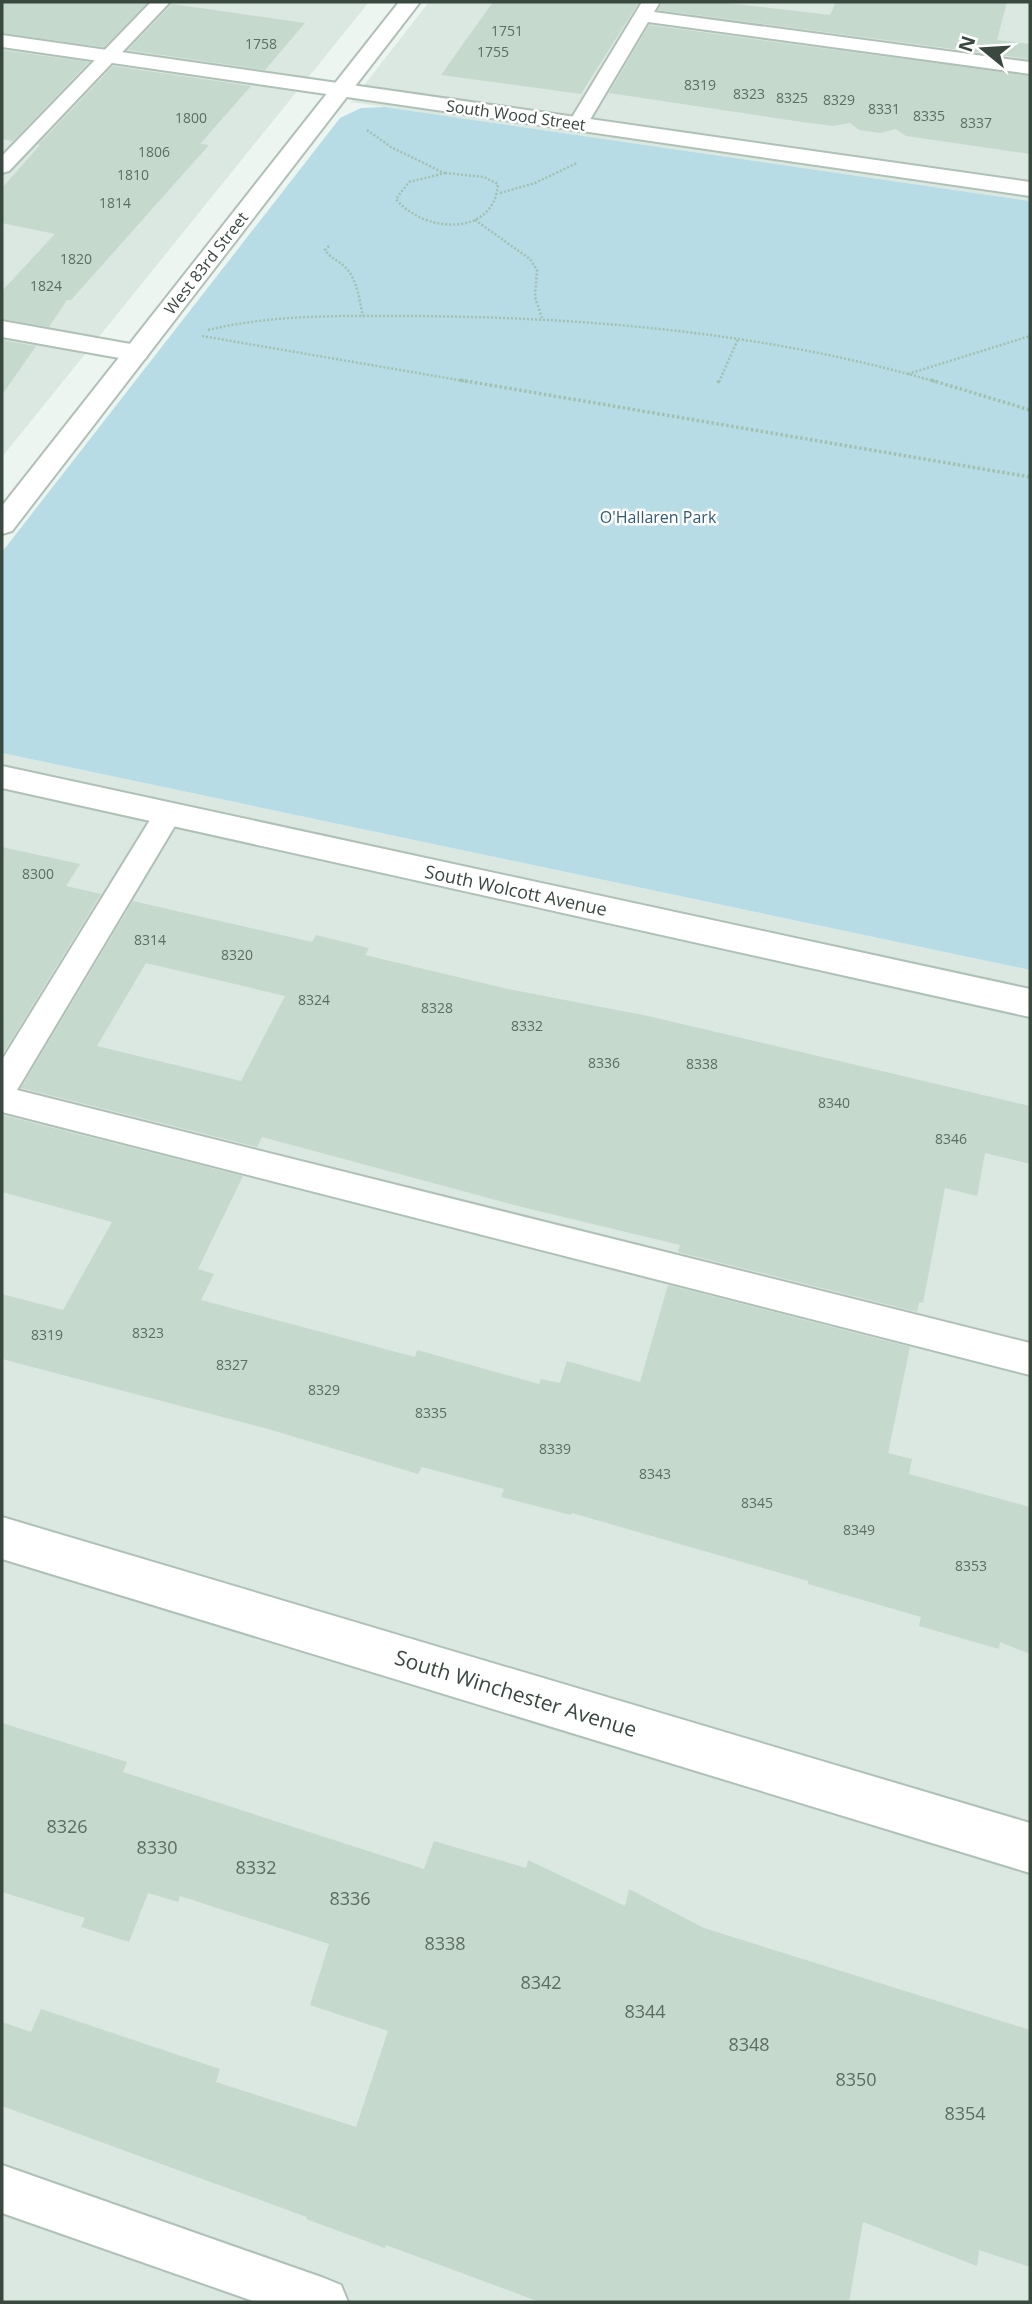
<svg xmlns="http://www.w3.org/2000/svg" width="1032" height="2304" viewBox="0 0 1032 2304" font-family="'Open Sans',sans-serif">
  <rect width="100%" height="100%" fill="#ecf5f0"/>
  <g fill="#dbe8e1">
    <path d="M2,2H369L2,457Z"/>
    <path d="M429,2H1030V201L351,102Z"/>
    <path d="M2,753L1030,970V2302H2Z"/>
  </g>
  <path fill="#b8dce6" d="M385,107L1030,201V970L2,753V552L340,118L361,108Z"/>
  <g fill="#c5d9cd" fill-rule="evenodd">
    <path d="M2,2H148L104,47L2,33Z"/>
    <path d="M493,2H639L581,94L441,75Z"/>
    <path d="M663,2H718L830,15L836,2H1007L997,40L1030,44V59L658,10Z"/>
    <path d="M172,4L305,23L265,70L128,50Z"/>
    <path d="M649,25L1030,76V154L906,136L896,129L880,133L859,130L850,123L833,126L802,122L609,93Z"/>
    <path d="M2,50L89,62L13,141L2,139Z"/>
    <path d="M113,66L251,86L200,144L209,145L71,300H67L49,327L2,319V291L55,234L2,223V188L40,145H38Z"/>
    <path d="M2,340L36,346L2,395Z"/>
    <path d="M2,847L80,864L66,886L101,894L2,1055Z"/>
    <path d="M133,901L312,942L316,935L369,948L365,955L508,989L648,1016L1030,1106V1164L985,1153L977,1196L945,1188L923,1303L919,1302L917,1312L678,1252L680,1245L518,1206L262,1137L257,1147L21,1088ZM146,963L285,996L241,1081L97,1046Z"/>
    <path d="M2,1115L243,1176L198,1269L214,1274L201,1300L415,1357L417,1350L539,1384L541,1379L560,1383L567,1361L640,1382L668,1285L910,1347L888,1453L912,1459L909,1474L1030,1507V1654L1000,1642L999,1649L919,1626L921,1617L808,1584V1581L572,1513L571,1515L501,1497L504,1489L422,1467L418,1474L268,1429L2,1359V1294L63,1310L112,1222L2,1192Z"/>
    <path d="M2,1723L127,1762L123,1772L424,1869L434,1841L526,1868L528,1860L625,1906L629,1889L704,1928L1030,2030V2267L979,2250L977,2266L863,2222L849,2302H540L386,2245L385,2248L306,2219L307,2217L2,2106V2022L31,2032L41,2009L220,2069L216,2082L356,2127L388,2031L310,2005L329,1944L180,1896L178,1902L148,1893L129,1942L81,1927L85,1918L2,1892Z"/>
  </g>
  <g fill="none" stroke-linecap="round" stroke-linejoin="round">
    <g stroke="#afc0b6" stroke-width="4">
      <g id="service">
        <path d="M151,2H170L9,171L2,173V156Z"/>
        <path d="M642,2H660L654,12L1030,62V74L648,22L585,128H571L568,124Z"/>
        <path d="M168,804L178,807L182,814L17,1090L1030,1343V1375L2,1112V1060L158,807Z"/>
        <path d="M2,2165L324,2278L341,2285L348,2302H256L2,2213Z"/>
      </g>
    </g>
    <g stroke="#afc0b6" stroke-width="4">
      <g id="minor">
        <path d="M2,35L1030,182V196L2,47Z"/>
        <path d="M2,321L136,345L145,347L149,353L145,359L136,361L2,337Z"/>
        <path d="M2,766L1030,989V1017L2,788Z"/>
        <path d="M2,1517L1030,1823V1873L2,1559Z"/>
      </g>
    </g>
    <g stroke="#afc0b6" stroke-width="4">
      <path id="tertiary" d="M399,2H420L12,531L2,534V506Z"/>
    </g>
    <g stroke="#a1c1ae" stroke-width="2.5" stroke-dasharray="2 2" stroke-linecap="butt">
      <path d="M367,130L391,147L444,173"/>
      <path d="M445,173L484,177L498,184C494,238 423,233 396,199L409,182Z"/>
      <path d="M500,193L535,183L577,163"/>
      <path d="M475,220L530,259L537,270L535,297L542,318"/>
      <path d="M329,246L325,250C331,259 340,261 346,268C358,281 359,300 363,316"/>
      <path d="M208,330C274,314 341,316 408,316C586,317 765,332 937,382"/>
      <path d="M202,336L470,382"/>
      <path d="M908,374L1030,336"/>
      <path d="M719,382L738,339"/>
    </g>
    <g stroke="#a1c1ae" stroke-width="3.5" stroke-dasharray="2.5 2.5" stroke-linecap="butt">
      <path d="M460,380L1030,477"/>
      <path d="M931,380L1030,410"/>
      <path d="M718,383L719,380"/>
    </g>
    <use href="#service" fill="#fff" fill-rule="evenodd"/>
    <use href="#minor" fill="#fff" fill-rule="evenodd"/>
    <use href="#tertiary" fill="#fff" fill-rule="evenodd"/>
  </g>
  <g text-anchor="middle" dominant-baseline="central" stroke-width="5" stroke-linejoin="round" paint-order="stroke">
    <g font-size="14" fill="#5d6d63">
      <text x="507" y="30">1751</text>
      <text x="261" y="43">1758</text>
      <text x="493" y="51">1755</text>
      <text x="700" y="84">8319</text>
      <text x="749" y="93">8323</text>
      <text x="792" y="97">8325</text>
      <text x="839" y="99">8329</text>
      <text x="884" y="108">8331</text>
      <text x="929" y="115">8335</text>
      <text x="191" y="117">1800</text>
      <text x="976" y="122">8337</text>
      <text x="154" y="151">1806</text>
      <text x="133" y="174">1810</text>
      <text x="115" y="202">1814</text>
      <text x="76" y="258">1820</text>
      <text x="46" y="285">1824</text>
      <text x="38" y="873">8300</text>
      <text x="150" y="939">8314</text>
      <text x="237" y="954">8320</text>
      <text x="314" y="999">8324</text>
      <text x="437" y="1007">8328</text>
      <text x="527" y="1025">8332</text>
      <text x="604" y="1062">8336</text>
      <text x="702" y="1063">8338</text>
      <text x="834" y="1102">8340</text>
      <text x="951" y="1138">8346</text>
      <text x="148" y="1332">8323</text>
      <text x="47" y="1334">8319</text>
      <text x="232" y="1364">8327</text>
      <text x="324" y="1389">8329</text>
      <text x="431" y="1412">8335</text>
      <text x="555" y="1448">8339</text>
      <text x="655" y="1473">8343</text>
      <text x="757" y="1502">8345</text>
      <text x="859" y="1529">8349</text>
      <text x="971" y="1565">8353</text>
    </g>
    <g font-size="16" fill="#3a4940" stroke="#fff">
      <text transform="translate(516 115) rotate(8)">South Wood Street</text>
      <text transform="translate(206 263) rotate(-52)">West 83rd Street</text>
    </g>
    <g font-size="16" fill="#305c78" stroke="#fff">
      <text x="658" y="517">O'Hallaren Park</text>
    </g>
    <g font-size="18" fill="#3a4940" stroke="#fff">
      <text transform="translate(516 890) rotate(12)">South Wolcott Avenue</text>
    </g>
    <g font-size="18" fill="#5d6d63">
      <text x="67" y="1826">8326</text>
      <text x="157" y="1847">8330</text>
      <text x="256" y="1867">8332</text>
      <text x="350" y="1898">8336</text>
      <text x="445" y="1943">8338</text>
      <text x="541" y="1982">8342</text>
      <text x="645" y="2011">8344</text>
      <text x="749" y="2044">8348</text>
      <text x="856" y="2079">8350</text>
      <text x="965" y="2113">8354</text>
    </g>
    <g font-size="21" fill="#3a4940" stroke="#fff">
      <text transform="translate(516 1693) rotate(17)">South Winchester Avenue</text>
    </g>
  </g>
  <rect width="1032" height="2304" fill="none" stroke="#3a4940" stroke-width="7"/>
  <g transform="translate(983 49) rotate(288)" stroke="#ffffff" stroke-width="5" paint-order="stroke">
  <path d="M0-5L12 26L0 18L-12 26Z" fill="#3a4940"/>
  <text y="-10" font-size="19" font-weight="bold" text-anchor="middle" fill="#3a4940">N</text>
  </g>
</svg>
